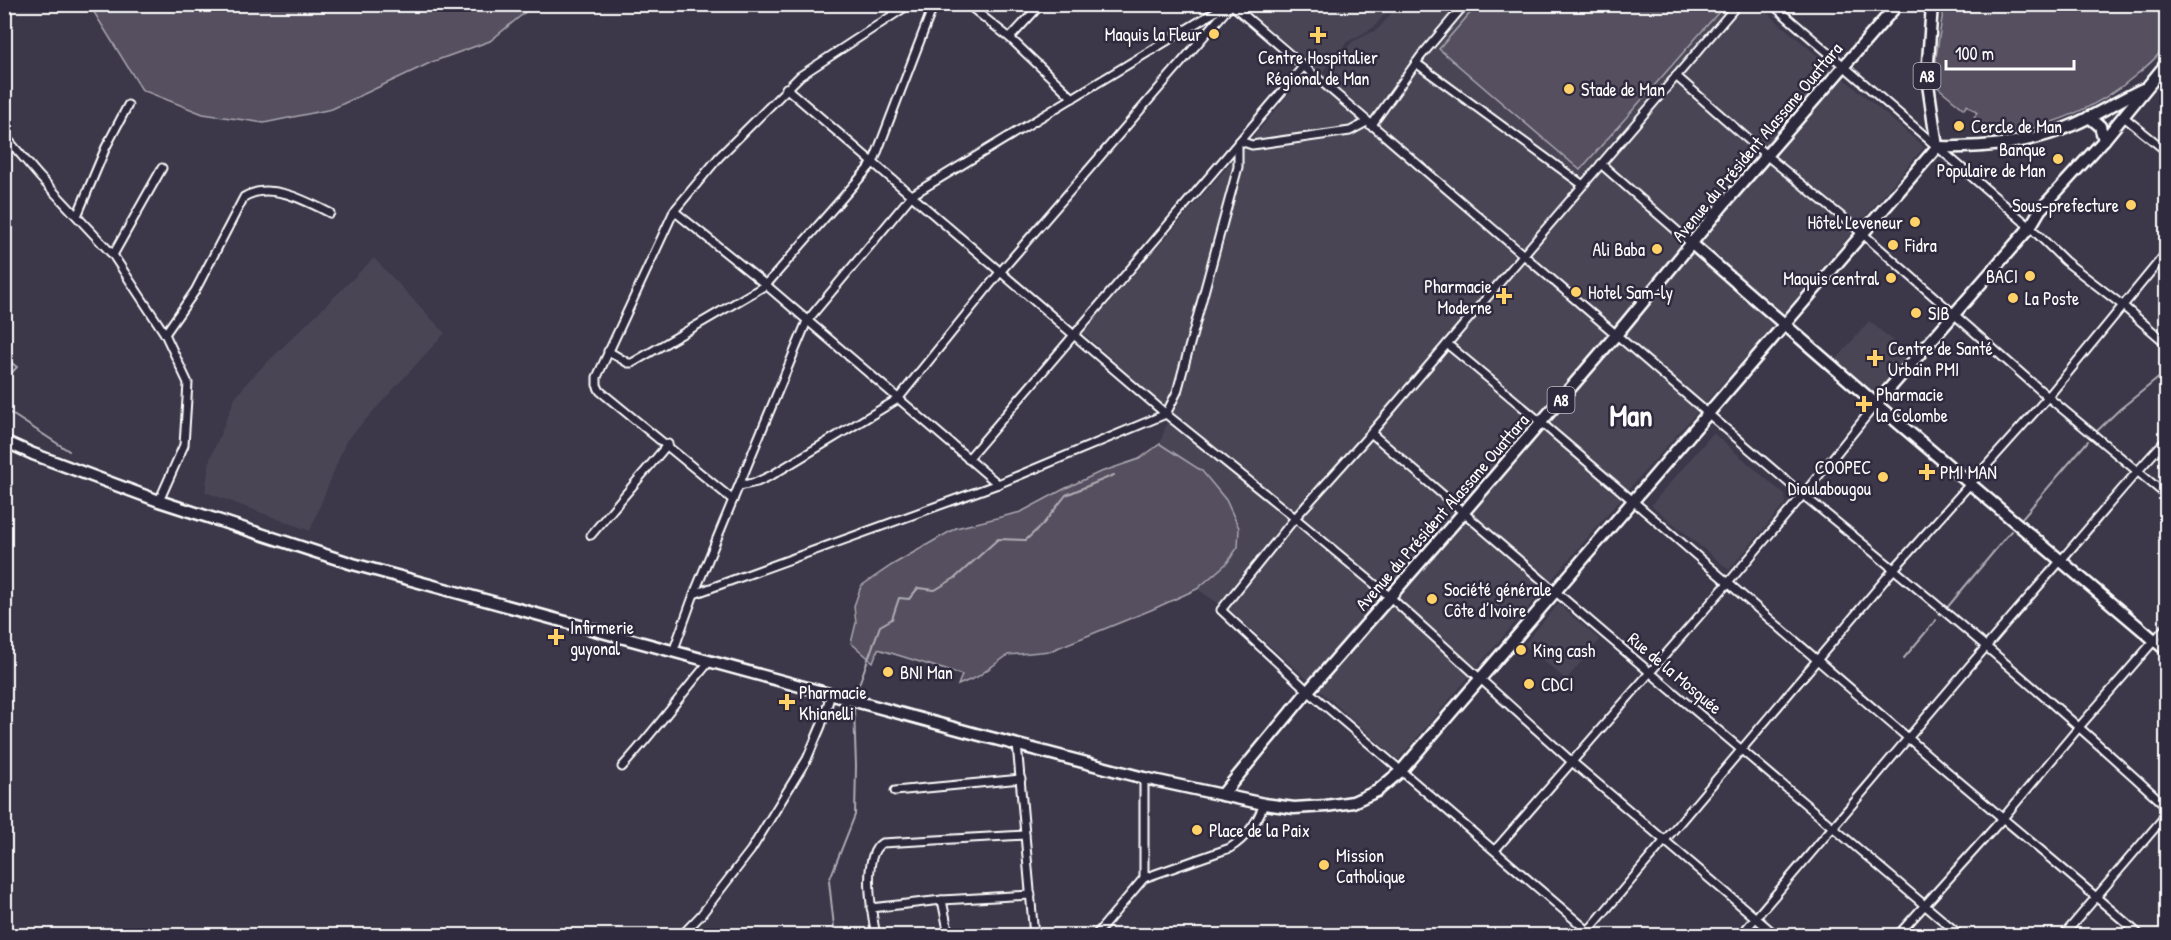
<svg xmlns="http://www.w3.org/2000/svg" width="2171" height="940" viewBox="0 0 2171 940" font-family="'Patrick Hand',sans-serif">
  <rect width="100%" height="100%" fill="#3c3749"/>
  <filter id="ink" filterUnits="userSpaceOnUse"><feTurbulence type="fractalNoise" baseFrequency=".0167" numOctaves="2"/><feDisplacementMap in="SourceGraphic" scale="12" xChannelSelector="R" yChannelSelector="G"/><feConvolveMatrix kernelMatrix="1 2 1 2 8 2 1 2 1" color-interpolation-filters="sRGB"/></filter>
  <g filter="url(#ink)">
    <g fill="#494455">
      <path d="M1241,5H1393L1373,28L1347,42L1321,74Z"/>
      <path d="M1398,5H1478L1439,49L1580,170L1725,5H1758L1924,147L1774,325L1630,488L1398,760L1233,613L1197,589L1227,563L1238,547L1239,528L1202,471L1160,444L1170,412L1083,333L1256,134L1304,75H1327L1352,42L1378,29Z"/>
      <path d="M374,258L445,333L346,441L310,531L205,492L210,459L235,398L250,379Z"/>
      <path d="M1869,321L1914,357L1876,394L1836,360Z"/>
      <path d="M1713,433L1785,495L1786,503L1729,570L1651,505Z"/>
      <path d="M1558,604L1600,640L1566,680L1524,644Z"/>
    </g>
    <g fill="#555060" stroke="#aaa8b0" stroke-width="1.5">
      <path d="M1478,4H1725V5L1580,170L1439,49Z"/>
      <path d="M86,5H534L490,41L432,62L332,109L264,123L203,114L142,90L92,9Z"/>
      <path d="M1944,5H2166C2167,14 2169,38 2165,46C2158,57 2146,67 2136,75C2096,110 2050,125 1999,137L1974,117L1977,113L1967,105L1964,109L1935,85L1936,57Z"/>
      <path d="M1160,444L1202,471L1226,500L1239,528L1238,547L1227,563L1197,589L1151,610L1050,651L1008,655L977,677L958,685L962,675L878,649L873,662L851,643L856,623L854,606L861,586L892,565L956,528L1021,512L1064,489L1098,473L1139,459Z"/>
    </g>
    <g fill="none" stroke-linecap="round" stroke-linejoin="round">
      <g stroke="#afadb4" stroke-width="2">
        <path d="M4,357L17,367L4,381"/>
        <path d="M4,409L69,451"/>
        <path d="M2097,431L2120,409L2166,372"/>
        <path d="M2022,518L2088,441"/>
        <path d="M1946,609L2011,531"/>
        <path d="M1904,658L1936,620"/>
        <path d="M858,687L880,626L892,619L899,598L909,599L918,588L935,590L955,578L998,539L1026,540L1044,523L1066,495L1114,475"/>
        <path d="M835,936L829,881L855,815L856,766L854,709"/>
      </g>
      <g stroke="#fff" stroke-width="11">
        <g id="street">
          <path d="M967,4L1010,38L1073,98"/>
          <path d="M1231,4L1803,495C1927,595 2049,698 2166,806"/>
          <path d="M1772,4L2030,227L2065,261L2122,305L2166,343"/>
          <path d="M1010,38L1041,4"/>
          <path d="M1416,63L1583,185"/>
          <path d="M1676,76L1767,156L1863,234L2048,397L2166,495"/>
          <path d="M786,88L1166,414L1295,518L1390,597L1571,761L1777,936"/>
          <path d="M2124,117L2166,151"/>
          <path d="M1371,126L1421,56L1465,4"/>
          <path d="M4,135L39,176L113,255L165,334L188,383L184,445L159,501"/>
          <path d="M1240,141L1252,145L1350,131L1367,122"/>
          <path d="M1601,164L1692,244"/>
          <path d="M674,211L766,285L998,484"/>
          <path d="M77,216L106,147L128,105"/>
          <path d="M113,255L162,168"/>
          <path d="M165,334L195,291L244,197C270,181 306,201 330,213"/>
          <path d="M1447,344C1603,472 1753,606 1907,737C1984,804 2064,868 2141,936"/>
          <path d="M608,351L628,363H632L766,285L873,163L934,4"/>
          <path d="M1371,433L1606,635L1961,936"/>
          <path d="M968,459L1303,67"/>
          <path d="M739,486L757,482L772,475L898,399L1001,271L1231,5"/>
          <path d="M733,500L600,391L597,385V377L674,211L719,157L800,76L910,4"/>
          <path d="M591,535L668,444"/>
          <path d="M694,594L998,484L1166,414L1177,392L1238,167V143"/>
          <path d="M673,652L694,594L807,321L912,195L1228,4"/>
          <path d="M1017,744L1034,936"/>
          <path d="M622,767C653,733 680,696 710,661"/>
          <path d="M895,791L1021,779"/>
          <path d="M1495,850L1728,583L1803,495L1876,404"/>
          <path d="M1144,878L1230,848C1247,837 1257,823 1264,804"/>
          <path d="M942,900L948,930L953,936"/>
          <path d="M871,908L942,900L1031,895"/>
          <path d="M681,936L701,915L751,850L807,759L821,726L831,694"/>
          <path d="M876,936C872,915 861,856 882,843L1025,835"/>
          <path d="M1095,936L1144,878V778"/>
          <path d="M1584,936L1894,569L2048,397L2166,253"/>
          <path d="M1594,936L1308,691L1221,610L1295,518L1371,433L1738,4"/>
          <path d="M1740,936C1846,813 1949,688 2056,566C2093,524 2128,480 2166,440"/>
          <path d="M1897,936L2004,817L2080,726L2166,627"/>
          <path d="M2063,936L2166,815"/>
        </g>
      </g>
      <g stroke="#fff" stroke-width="15">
        <g id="secondary">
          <path d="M2089,117L2100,126L2104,140"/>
          <path d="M1937,147C1984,148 2030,144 2073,125C2097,115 2119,100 2143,89"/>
          <path d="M1692,244L1876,404L2166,650"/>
          <path d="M1876,404L2030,227L2040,210L2104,140L2166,64"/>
        </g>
      </g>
      <g stroke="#fff" stroke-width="15">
        <g id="primary">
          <path d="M4,441L33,454L159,501L353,564L976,734L1144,778L1264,804L1294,808L1326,806L1353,802L1377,791L1401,771L1937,147L1927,77L1932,4"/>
          <path d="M1222,795L1308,691L1463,513L1616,335L1723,205L1898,4"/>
        </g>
      </g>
      <use href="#street" stroke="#2f2a3d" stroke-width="7"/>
      <use href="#secondary" stroke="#2f2a3d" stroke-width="10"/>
      <use href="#primary" stroke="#2f2a3d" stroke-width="10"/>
    </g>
  </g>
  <g fill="#ffd166" stroke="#2f2a3d" stroke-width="2">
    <circle cx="1214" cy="34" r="6"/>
    <path d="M1315 26h6v6h6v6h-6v6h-6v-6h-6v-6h6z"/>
    <circle cx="1569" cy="89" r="6"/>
    <circle cx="1959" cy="126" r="6"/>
    <circle cx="2058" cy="159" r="6"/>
    <circle cx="2131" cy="205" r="6"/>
    <circle cx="1915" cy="222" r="6"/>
    <circle cx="1893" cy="245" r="6"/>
    <circle cx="1657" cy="249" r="6"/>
    <circle cx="2030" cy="276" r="6"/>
    <circle cx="1891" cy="278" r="6"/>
    <circle cx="1576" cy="292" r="6"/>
    <path d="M1501 287h6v6h6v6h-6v6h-6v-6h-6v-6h6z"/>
    <circle cx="2013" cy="298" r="6"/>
    <circle cx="1916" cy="313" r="6"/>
    <path d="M1872 349h6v6h6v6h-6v6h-6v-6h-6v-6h6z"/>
    <path d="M1861 395h6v6h6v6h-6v6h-6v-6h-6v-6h6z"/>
    <path d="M1924 463h6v6h6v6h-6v6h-6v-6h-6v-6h6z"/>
    <circle cx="1883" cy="477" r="6"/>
    <circle cx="1432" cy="599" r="6"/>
    <path d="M553 628h6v6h6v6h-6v6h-6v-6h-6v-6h6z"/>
    <circle cx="1521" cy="650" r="6"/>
    <circle cx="888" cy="672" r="6"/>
    <circle cx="1529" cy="684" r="6"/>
    <path d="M784 693h6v6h6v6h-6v6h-6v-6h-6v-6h6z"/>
    <circle cx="1197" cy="830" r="6"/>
    <circle cx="1324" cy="865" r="6"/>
  </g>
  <g text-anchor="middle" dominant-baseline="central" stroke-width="5" stroke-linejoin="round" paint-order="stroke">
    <g fill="#2f2a3d" stroke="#c1bfc5" stroke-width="1.5">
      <rect x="1913.5" y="63" width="27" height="26" rx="4.5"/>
      <rect x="1547.5" y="387" width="27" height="26" rx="4.5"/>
    </g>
    <g font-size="16" font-weight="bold" fill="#fff">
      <text x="1927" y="76">A8</text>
      <text x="1561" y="400">A8</text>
    </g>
    <g font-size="18" fill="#fff" stroke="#2f2a3d" text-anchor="start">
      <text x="1202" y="34" text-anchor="end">Maquis la Fleur</text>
      <text x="1318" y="57" text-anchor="middle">Centre Hospitalier<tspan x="1318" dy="21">Régional de Man</tspan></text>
      <text x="1581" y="89">Stade de Man</text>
      <text x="1971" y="126">Cercle de Man</text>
      <text x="2046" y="149" text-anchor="end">Banque<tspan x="2046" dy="21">Populaire de Man</tspan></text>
      <text x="2119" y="205" text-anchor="end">Sous-prefecture</text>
      <text x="1903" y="222" text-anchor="end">Hôtel Leveneur</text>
      <text x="1905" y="245">Fidra</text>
      <text x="1645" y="249" text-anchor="end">Ali Baba</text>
      <text x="2018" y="276" text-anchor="end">BACI</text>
      <text x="1879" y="278" text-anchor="end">Maquis central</text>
      <text x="1492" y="286" text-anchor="end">Pharmacie<tspan x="1492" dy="21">Moderne</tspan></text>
      <text x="1588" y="292">Hotel Sam-ly</text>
      <text x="2025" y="298">La Poste</text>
      <text x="1928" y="313">SIB</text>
      <text x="1888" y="348">Centre de Santé<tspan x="1888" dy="21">Urbain PMI</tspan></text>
      <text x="1876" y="394">Pharmacie<tspan x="1876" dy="21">la Colombe</tspan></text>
      <text x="1871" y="467" text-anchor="end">COOPEC<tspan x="1871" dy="21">Dioulabougou</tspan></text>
      <text x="1940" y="472">PMI MAN</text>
      <text x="1444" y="589">Société générale<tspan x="1444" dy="21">Côte d’Ivoire</tspan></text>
      <text x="570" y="627">Infirmerie<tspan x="570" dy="21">guyonal</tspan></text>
      <text x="1533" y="650">King cash</text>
      <text x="900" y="672">BNI Man</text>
      <text x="1541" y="684">CDCI</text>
      <text x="799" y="692">Pharmacie<tspan x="799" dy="21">Khianelli</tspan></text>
      <text x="1209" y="830">Place de la Paix</text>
      <text x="1336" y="855">Mission<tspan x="1336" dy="21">Catholique</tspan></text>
    </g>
    <g font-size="18" fill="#fff" stroke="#2f2a3d">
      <text transform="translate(1757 142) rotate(-50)">Avenue du Président Alassane Ouattara</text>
      <text transform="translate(1442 512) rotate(-49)">Avenue du Président Alassane Ouattara</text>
      <text transform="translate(1675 673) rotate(40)">Rue de la Mosquée</text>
    </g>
    <g font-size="30" font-weight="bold" fill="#fff" stroke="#2f2a3d">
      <text x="1631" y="415">Man</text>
    </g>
  </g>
  <rect width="2171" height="940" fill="none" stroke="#2f2a3d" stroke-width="24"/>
  <rect x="12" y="12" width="2147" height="916" fill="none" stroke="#fff" stroke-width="2" filter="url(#ink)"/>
  <path d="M1946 60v9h128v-9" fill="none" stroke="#ffffff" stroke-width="3"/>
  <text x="1955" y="60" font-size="18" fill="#ffffff" stroke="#2f2a3d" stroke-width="4.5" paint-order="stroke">100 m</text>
</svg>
